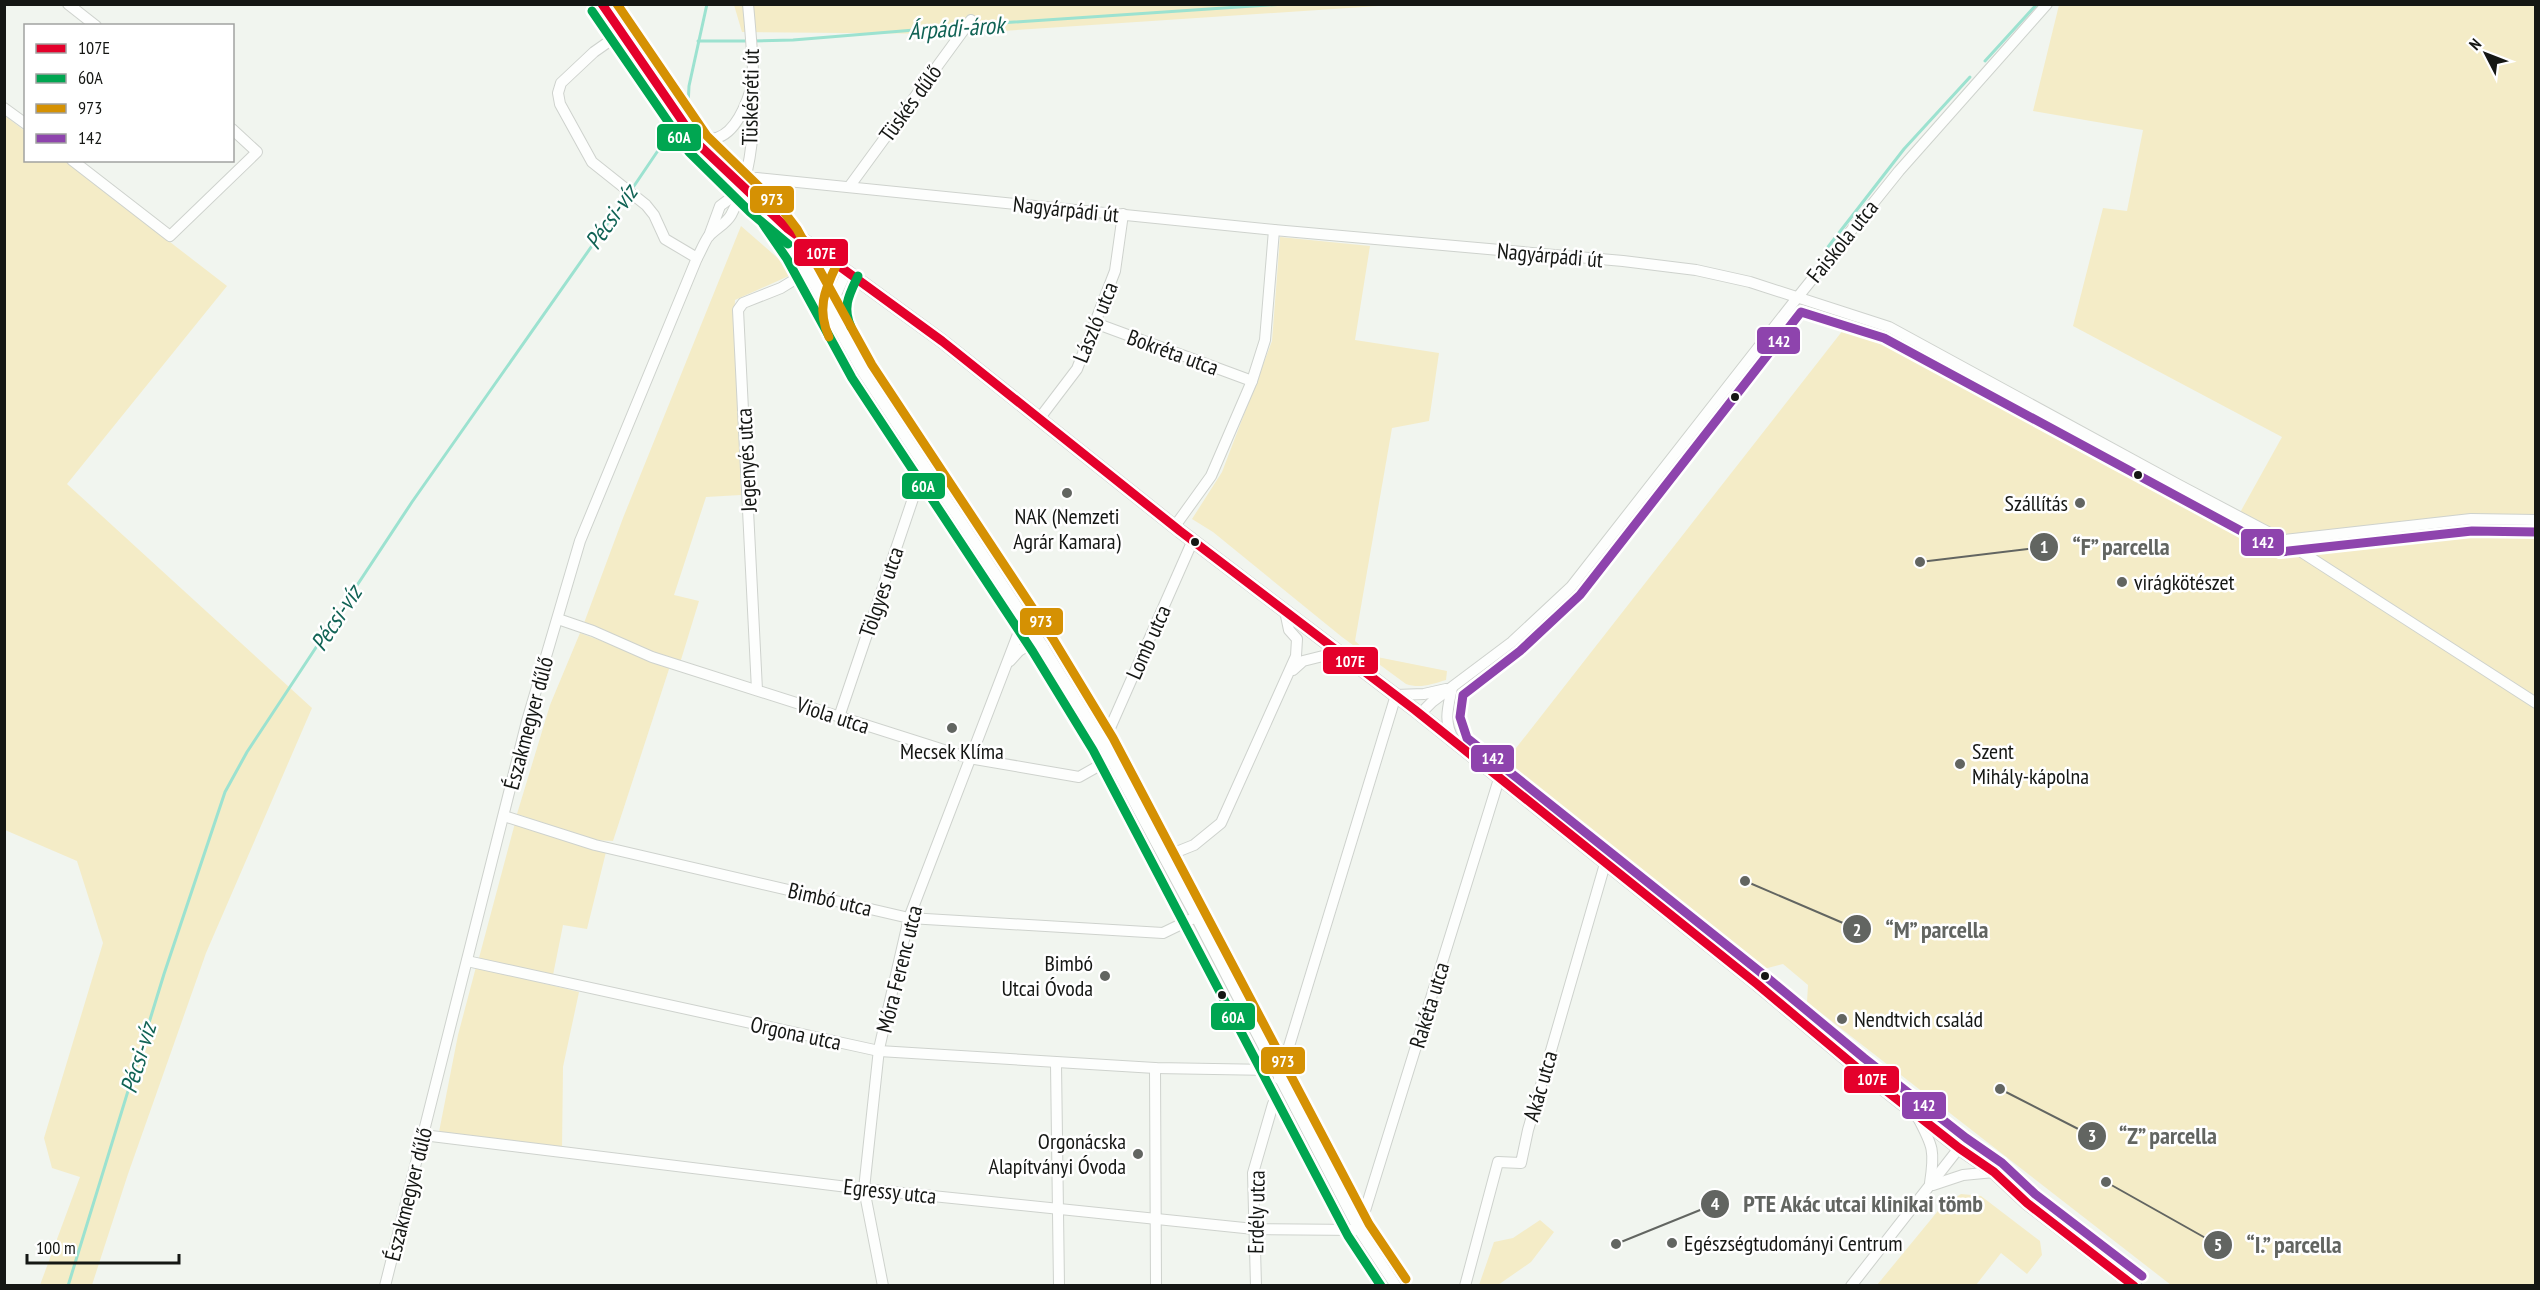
<svg xmlns="http://www.w3.org/2000/svg" width="2540" height="1290" viewBox="0 0 2540 1290" font-family="'PT Sans Narrow',sans-serif">
  <rect width="100%" height="100%" fill="#f1f5ef"/>
  <g fill="#f4ecc7">
    <path d="M734,5H1393L956,34L742,32Z"/>
    <path d="M2059,5H2535V1285H2171L1807,1002L1808,985L1783,964L1764,969L1502,766L1847,325L1872,335L2232,527L2282,437L2073,326L2103,208L2127,211L2143,130L2033,111Z"/>
    <path d="M4,115L25,131L26,160L65,161L227,286L67,484L312,708L206,953L128,1174L92,1285H40L80,1177L52,1168L44,1138L103,943L77,861L5,830Z"/>
    <path d="M741,226L788,267L791,275L735,300L734,319L741,495L706,497L674,595L699,601L680,663L584,623L623,518Z"/>
    <path d="M1280,237L1370,246L1355,340L1439,353L1429,421L1392,428L1355,641L1372,656L1447,671L1446,680C1432,684 1420,689 1406,684L1342,637L1213,532L1192,519L1222,472L1272,341Z"/>
    <path d="M580,633L670,666L613,841L593,840L517,814L550,705Z"/>
    <path d="M515,823L607,848L587,929L563,925L553,975L479,958Z"/>
    <path d="M476,967L579,992L563,1067L562,1149L439,1132L458,1035Z"/>
    <path d="M1961,1194L1981,1196L2040,1241L2042,1255L2027,1274L2001,1253L1976,1285H1877L1942,1206Z"/>
    <path d="M1540,1220L1554,1232L1531,1262L1498,1285H1479L1494,1242L1513,1238Z"/>
  </g>
  <g fill="none" stroke-linecap="round" stroke-linejoin="round">
    <g stroke="#9ce2d0" stroke-width="3">
      <path d="M970,25L1285,4"/>
      <path d="M698,41H748"/>
      <path d="M754,41L793,40L963,26"/>
      <path d="M1985,61L2037,4"/>
      <path d="M683,113L688,106L689,86L707,4"/>
      <path d="M1828,247L1904,149L1970,77"/>
      <path d="M68,1286L164,974L225,792L247,752L412,502L634,186L678,121"/>
    </g>
    <g stroke="#ced2cd" stroke-width="12">
      <g id="minor">
        <path d="M68,4L96,26"/>
        <path d="M621,33L594,52L561,83L558,93L560,104L592,162L646,205L654,215L665,239L697,258"/>
        <path d="M4,108L26,124"/>
        <path d="M689,129L711,139C734,137 745,108 751,89"/>
        <path d="M72,160L170,236L257,152L232,129"/>
        <path d="M757,178L1274,230L1623,261L1696,270L1750,282L1889,327L2177,484L2283,540L2536,703"/>
        <path d="M849,187L971,20"/>
        <path d="M778,224L797,253L862,371L1043,646L1103,744L1196,917L1359,1230L1396,1286"/>
        <path d="M709,236L720,206L740,191"/>
        <path d="M833,318L834,299L847,271"/>
        <path d="M1095,323L1252,381"/>
        <path d="M1039,419L1077,369L1115,271L1123,214"/>
        <path d="M1175,526L1211,476L1252,381L1265,340L1274,230"/>
        <path d="M2283,540L2471,519L2536,520"/>
        <path d="M558,619L593,631L652,657L969,758L1079,777L1111,759"/>
        <path d="M1010,661L1019,651L1032,643L1043,646"/>
        <path d="M1293,670L1303,661L1339,652"/>
        <path d="M1452,688C1448,707 1443,723 1454,740"/>
        <path d="M757,690L738,310L743,303L781,288L807,272"/>
        <path d="M1420,714L1432,702L1512,642L1571,587L1797,298L1899,171L2047,4"/>
        <path d="M839,717L924,466"/>
        <path d="M1103,744L1193,540"/>
        <path d="M504,816L595,845L909,918L1163,933L1196,917"/>
        <path d="M1164,857L1194,845L1221,823L1296,656L1297,639L1289,630L1285,611"/>
        <path d="M467,961L879,1051L1155,1068L1274,1070"/>
        <path d="M1056,1064L1059,1286"/>
        <path d="M1155,1068L1156,1286"/>
        <path d="M1279,1079L1396,695L1424,694L1446,689"/>
        <path d="M1918,1118C1933,1146 1935,1151 1930,1183"/>
        <path d="M423,1135L864,1189L1254,1229L1359,1230L1499,779"/>
        <path d="M1933,1185L1963,1175L1994,1172"/>
        <path d="M385,1286L527,721L580,541L697,258C701,251 704,243 708,237C715,229 726,224 731,215C763,157 754,68 748,4"/>
        <path d="M883,1286L864,1189L879,1049L909,918L1020,629L1022,613"/>
        <path d="M1256,1286L1253,1173L1273,1104"/>
        <path d="M1465,1286L1498,1162L1521,1163L1528,1130L1605,864"/>
        <path d="M1851,1286L1959,1148"/>
      </g>
    </g>
    <g stroke="#d0d1cf" stroke-width="15">
      <path id="major" d="M602,4L698,144L758,203L787,228L942,341L1180,531L1415,710L1757,984L1856,1067L1959,1148L1994,1172L2027,1203L2135,1286"/>
    </g>
    <use href="#minor" stroke="#fdfefd" stroke-width="10"/>
    <use href="#major" stroke="#d8e4de" stroke-width="14"/>
    <g stroke="#fff" stroke-width="14">
      <path id="bus-1" d="M602,4L698,144L787,228L942,341L1180,531L1415,710L1757,984L1856,1067L1959,1148L1994,1172L2027,1203L2134,1286"/>
    </g>
    <g stroke="#fff" stroke-width="14">
      <g id="bus-2">
        <path d="M592,11L689,152L750,212L788,244"/>
        <path d="M763,224L787,259L852,378L1033,652L1093,750L1348,1236L1381,1286"/>
        <path d="M851,327C842,307 849,295 858,276"/>
      </g>
    </g>
    <g stroke="#fff" stroke-width="14">
      <g id="bus-3">
        <path d="M617,4L707,136L781,208L797,229L872,365L1053,639L1113,738L1369,1224L1406,1279"/>
        <path d="M829,337C817,310 824,291 836,266"/>
      </g>
    </g>
    <g stroke="#fff" stroke-width="14">
      <path id="bus-4" d="M2142,1276L2035,1194L2002,1163L1966,1138L1864,1058L1764,975L1467,738L1460,717L1463,695L1520,651L1580,595L1801,312L1884,338L2280,552L2472,531L2536,532"/>
    </g>
    <use href="#bus-1" stroke="#e4002b" stroke-width="9"/>
    <use href="#bus-2" stroke="#00a651" stroke-width="9"/>
    <use href="#bus-3" stroke="#d59103" stroke-width="9"/>
    <use href="#bus-4" stroke="#8e44ad" stroke-width="9"/>
  </g>
  <g fill="#151714" stroke="#fff" stroke-width="2">
    <circle cx="1735" cy="397" r="5"/>
    <circle cx="2138" cy="475" r="5"/>
    <circle cx="1195" cy="542" r="5"/>
    <circle cx="1765" cy="976" r="5"/>
    <circle cx="1222" cy="995" r="5"/>
  </g>
  <g fill="#626561" stroke="#fff" stroke-width="2">
    <circle cx="1067" cy="493" r="6"/>
    <circle cx="2080" cy="503" r="6"/>
    <circle cx="2122" cy="582" r="6"/>
    <circle cx="952" cy="728" r="6"/>
    <circle cx="1960" cy="764" r="6"/>
    <circle cx="1105" cy="976" r="6"/>
    <circle cx="1842" cy="1019" r="6"/>
    <circle cx="1138" cy="1154" r="6"/>
    <circle cx="1672" cy="1243" r="6"/>
  </g>
  <g text-anchor="middle" dominant-baseline="central" stroke-width="5" stroke-linejoin="round" paint-order="stroke">
    <g font-size="22" fill="#151714" stroke="#fff">
      <text transform="translate(750 97) rotate(-89)">Tüskésréti út</text>
      <text transform="translate(910 103) rotate(-54)">Tüskés dűlő</text>
      <text transform="translate(1066 209) rotate(6)">Nagyárpádi út</text>
      <text transform="translate(1842 241) rotate(-51)">Faiskola utca</text>
      <text transform="translate(1550 255) rotate(5)">Nagyárpádi út</text>
      <text transform="translate(1095 322) rotate(-68)">László utca</text>
      <text transform="translate(1173 352) rotate(20)">Bokréta utca</text>
      <text transform="translate(746 460) rotate(-93)">Jegenyés utca</text>
      <text transform="translate(881 592) rotate(-71)">Tölgyes utca</text>
      <text transform="translate(1148 642) rotate(-66)">Lomb utca</text>
      <text transform="translate(833 715) rotate(18)">Viola utca</text>
      <text transform="translate(528 723) rotate(-75)">Északmegyer dűlő</text>
      <text transform="translate(830 899) rotate(13)">Bimbó utca</text>
      <text transform="translate(899 969) rotate(-76)">Móra Ferenc utca</text>
      <text transform="translate(1429 1005) rotate(-73)">Rakéta utca</text>
      <text transform="translate(796 1033) rotate(12)">Orgona utca</text>
      <text transform="translate(1540 1086) rotate(-74)">Akác utca</text>
      <text transform="translate(890 1191) rotate(6)">Egressy utca</text>
      <text transform="translate(408 1194) rotate(-76)">Északmegyer dűlő</text>
      <text transform="translate(1256 1212) rotate(-89)">Erdély utca</text>
    </g>
    <g font-size="22" fill="#151714" stroke="#fff" text-anchor="start">
      <text x="2068" y="503" text-anchor="end">Szállítás</text>
      <text x="1067" y="516" text-anchor="middle">NAK (Nemzeti<tspan x="1067" dy="25">Agrár Kamara)</tspan></text>
      <text x="2134" y="582">virágkötészet</text>
      <text x="952" y="751" text-anchor="middle">Mecsek Klíma</text>
      <text x="1972" y="751">Szent<tspan x="1972" dy="25">Mihály-kápolna</tspan></text>
      <text x="1093" y="963" text-anchor="end">Bimbó<tspan x="1093" dy="25">Utcai Óvoda</tspan></text>
      <text x="1854" y="1019">Nendtvich család</text>
      <text x="1126" y="1141" text-anchor="end">Orgonácska<tspan x="1126" dy="25">Alapítványi Óvoda</tspan></text>
      <text x="1684" y="1243">Egészségtudományi Centrum</text>
    </g>
    <g font-size="24" font-style="italic" fill="#116355" stroke="#fff">
      <text transform="translate(956 28) rotate(-4)">Árpádi-árok</text>
      <text transform="translate(611 217) rotate(-55)">Pécsi-víz</text>
      <text transform="translate(336 618) rotate(-57)">Pécsi-víz</text>
      <text transform="translate(138 1058) rotate(-73)">Pécsi-víz</text>
    </g>
  </g>
  <path fill="none" stroke="#626561" stroke-width="2" d="M1920 562L2044 547M1745 881L1857 929M2000 1089L2092 1136M1616 1244L1715 1204M2106 1182L2218 1245"/>
  <g fill="#626561" stroke="#fff" stroke-width="2">
    <circle cx="1920" cy="562" r="6"/>
    <circle cx="1745" cy="881" r="6"/>
    <circle cx="2000" cy="1089" r="6"/>
    <circle cx="1616" cy="1244" r="6"/>
    <circle cx="2106" cy="1182" r="6"/>
    <circle cx="2044" cy="547" r="15"/>
    <circle cx="1857" cy="929" r="15"/>
    <circle cx="2092" cy="1136" r="15"/>
    <circle cx="1715" cy="1204" r="15"/>
    <circle cx="2218" cy="1245" r="15"/>
  </g>
  <g font-size="18" text-anchor="middle" font-weight="bold" fill="#fff">
    <text x="2044" y="553">1</text>
    <text x="1857" y="936">2</text>
    <text x="2092" y="1142">3</text>
    <text x="1715" y="1210">4</text>
    <text x="2218" y="1251">5</text>
  </g>
  <g font-size="24" text-anchor="middle" font-weight="bold" fill="#626561" stroke="#fff" stroke-width="5" stroke-linejoin="round" paint-order="stroke">
    <text x="2121" y="555">“F” parcella</text>
    <text x="1937" y="938">“M” parcella</text>
    <text x="2168" y="1144">“Z” parcella</text>
    <text x="1863" y="1212">PTE Akác utcai klinikai tömb</text>
    <text x="2294" y="1253">“I.” parcella</text>
  </g>
  <g stroke="#fff" stroke-width="2">
    <rect x="656" y="123" width="46" height="29" rx="6" fill="#00a651"/>
    <rect x="749" y="185" width="46" height="29" rx="6" fill="#d59103"/>
    <rect x="793" y="238" width="56" height="29" rx="6" fill="#e4002b"/>
    <rect x="1756" y="326" width="45" height="29" rx="6" fill="#8e44ad"/>
    <rect x="901" y="472" width="45" height="28" rx="6" fill="#00a651"/>
    <rect x="2240" y="528" width="45" height="29" rx="6" fill="#8e44ad"/>
    <rect x="1019" y="607" width="45" height="29" rx="6" fill="#d59103"/>
    <rect x="1322" y="646" width="57" height="29" rx="6" fill="#e4002b"/>
    <rect x="1470" y="744" width="45" height="29" rx="6" fill="#8e44ad"/>
    <rect x="1210" y="1002" width="46" height="29" rx="6" fill="#00a651"/>
    <rect x="1260" y="1046" width="46" height="29" rx="6" fill="#d59103"/>
    <rect x="1843" y="1065" width="57" height="29" rx="6" fill="#e4002b"/>
    <rect x="1901" y="1091" width="46" height="29" rx="6" fill="#8e44ad"/>
  </g>
  <g font-size="16" text-anchor="middle" font-weight="bold" fill="#fff">
    <text x="679" y="143">60A</text>
    <text x="772" y="205">973</text>
    <text x="821" y="259">107E</text>
    <text x="1779" y="347">142</text>
    <text x="923" y="492">60A</text>
    <text x="2263" y="548">142</text>
    <text x="1041" y="627">973</text>
    <text x="1350" y="667">107E</text>
    <text x="1493" y="764">142</text>
    <text x="1233" y="1023">60A</text>
    <text x="1283" y="1067">973</text>
    <text x="1872" y="1085">107E</text>
    <text x="1924" y="1111">142</text>
  </g>
  <rect width="2540" height="1290" fill="none" stroke="#151714" stroke-width="12"/>
  <rect x="24" y="24" width="210" height="138" fill="#ffffff" stroke="#a1a2a1" stroke-width="1.5"/>
  <rect x="36" y="44" width="30" height="9" fill="#e4002b" stroke="#a1a2a1" stroke-width="1.5"/>
  <text x="78" y="54" font-size="18" fill="#151714">107E</text>
  <rect x="36" y="74" width="30" height="9" fill="#00a651" stroke="#a1a2a1" stroke-width="1.5"/>
  <text x="78" y="84" font-size="18" fill="#151714">60A</text>
  <rect x="36" y="104" width="30" height="9" fill="#d59103" stroke="#a1a2a1" stroke-width="1.5"/>
  <text x="78" y="114" font-size="18" fill="#151714">973</text>
  <rect x="36" y="134" width="30" height="9" fill="#8e44ad" stroke="#a1a2a1" stroke-width="1.5"/>
  <text x="78" y="144" font-size="18" fill="#151714">142</text>
  <g transform="translate(2486 54) rotate(312)" stroke="#ffffff" stroke-width="4.5" paint-order="stroke">
  <path d="M0-4.5L10 22L0 15L-10 22Z" fill="#151714"/>
  <text y="-9" font-size="16" font-weight="bold" text-anchor="middle" fill="#151714">N</text>
  </g>
  <path d="M27 1254v9h152v-9" fill="none" stroke="#151714" stroke-width="3"/>
  <text x="36" y="1254" font-size="18" fill="#151714" stroke="#ffffff" stroke-width="4.5" paint-order="stroke">100 m</text>
</svg>
